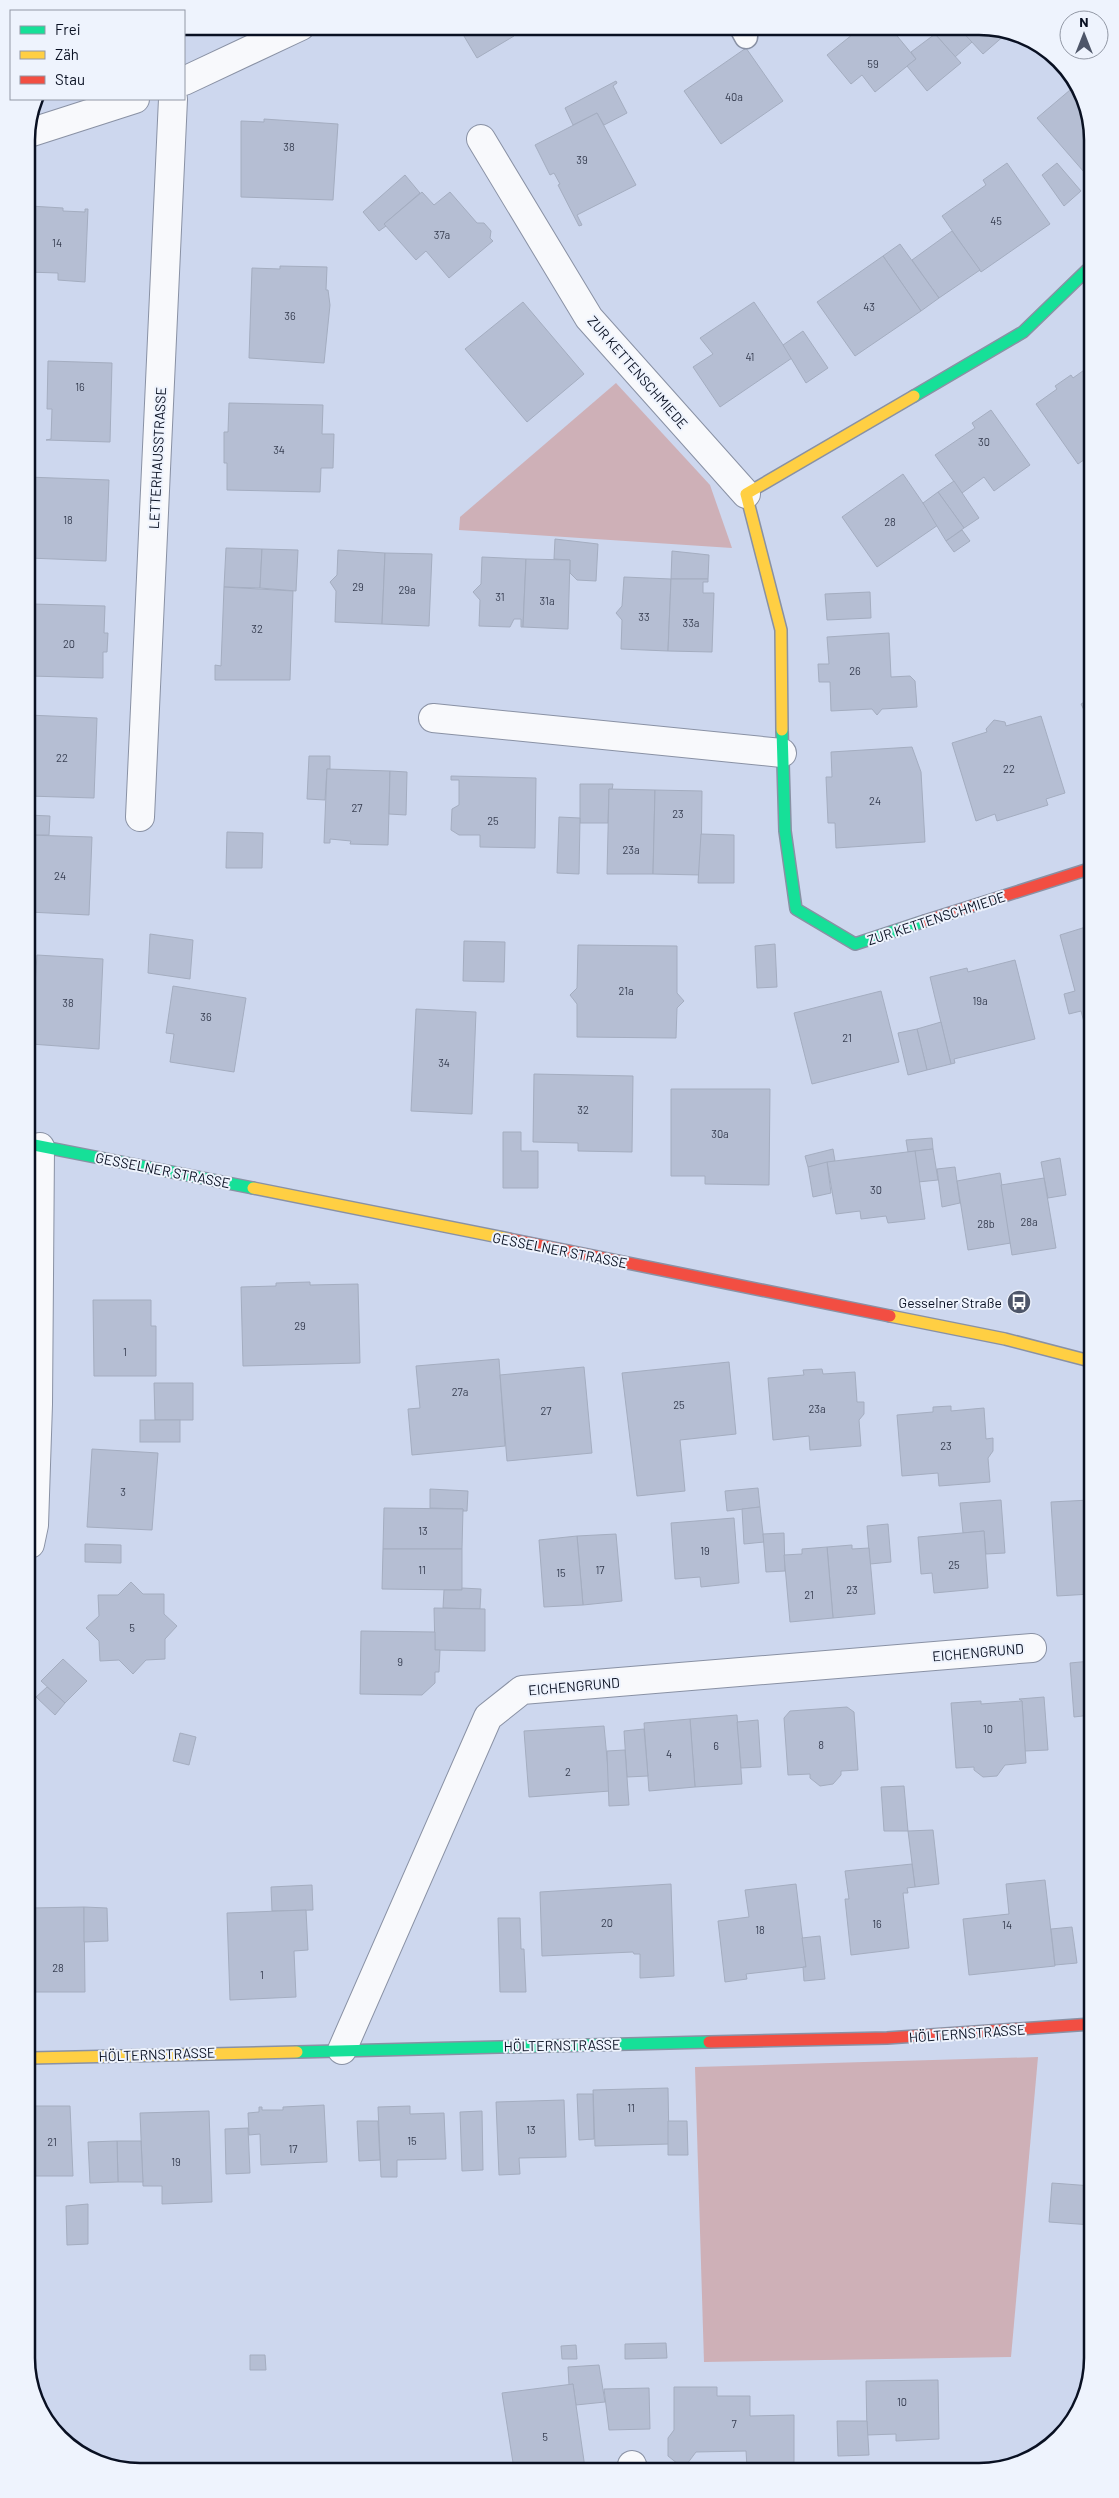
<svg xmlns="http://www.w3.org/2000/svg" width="1119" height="2498" viewBox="0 0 1119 2498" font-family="Barlow,sans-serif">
  <rect width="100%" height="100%" fill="#cdd7ee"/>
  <g fill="#ceb0b7">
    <path d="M616,383L710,485L732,548L459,530L460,517Z"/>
    <path d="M1038,2057L1011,2357L704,2362L695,2067Z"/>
  </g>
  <g fill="#b5bed3" stroke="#a4adc0">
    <path d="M458,26H508L514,36L477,58Z"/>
    <path d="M863,26H889L916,59L875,92L862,75L851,84L827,55Z"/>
    <path d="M934,26L958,27L972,42L955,57L931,29Z"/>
    <path d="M958,27H987L1006,34L983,54Z"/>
    <path d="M935,34L961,63L927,91L907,66L916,59L911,52Z"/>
    <path d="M746,48L783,101L721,144L684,91Z"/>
    <path d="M616,81L617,83L613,86L627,113L604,125L597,113L573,125L565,108Z"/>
    <path d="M1074,86L1087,103V109L1070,90Z"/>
    <path d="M1070,90L1087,109V170L1084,172L1037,118Z"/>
    <path d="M597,113L636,185L577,215L582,225L579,226L558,185L560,184L554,173L550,175L535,145Z"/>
    <path d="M264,119L338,124L333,200L241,197V121L264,122Z"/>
    <path d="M1007,163L1050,224L981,272L942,216L986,185L983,180Z"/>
    <path d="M1057,163L1081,191L1064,206L1042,175Z"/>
    <path d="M405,175L420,193L384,224L386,226L379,231L363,212Z"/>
    <path d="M422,192L434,205L450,192L477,223H484L491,231L490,238L493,241L449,278L426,251L416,260L384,224Z"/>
    <path d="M30,206L63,208V211L85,212V209H88L85,282L58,280V273L27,272V210H29Z"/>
    <path d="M952,231L980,270L939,298L912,260Z"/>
    <path d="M900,244L939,298L921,311L883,256Z"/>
    <path d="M883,256L921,311L855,356L817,302Z"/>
    <path d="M280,266L327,267L326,290H328L330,305L324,363L249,358L252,268L280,269Z"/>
    <path d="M523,302L584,374L527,422L465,349Z"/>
    <path d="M754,302L792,358L720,407L693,367L713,354L700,338Z"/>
    <path d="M803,331L828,368L806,383L783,345Z"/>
    <path d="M48,361L112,363L110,442L46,440L51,439L52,409H47Z"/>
    <path d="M1087,368L1088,457L1078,464L1036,404L1057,389L1055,386L1071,375L1073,378Z"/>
    <path d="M229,403L323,405L322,434H334L333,468H321L320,492L227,490V463H224V432H228Z"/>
    <path d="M991,410L1030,465L994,491L984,477L962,493L935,455L975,428L972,423Z"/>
    <path d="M903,474L938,525L877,567L842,517Z"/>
    <path d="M27,477L109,480L106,561L28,558Z"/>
    <path d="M954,481L979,518L964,528L938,492Z"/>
    <path d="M938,492L964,528L946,541L923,503Z"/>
    <path d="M962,530L970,541L954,552L946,541Z"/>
    <path d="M555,539L598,544L596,581L577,580L570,573V560L554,559Z"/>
    <path d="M226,548L262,549L260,588L224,587Z"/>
    <path d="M262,549L298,550L296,591L260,588Z"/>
    <path d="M338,550L385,553L382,624L335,622L336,591L330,582L337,575Z"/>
    <path d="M672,551L709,555L708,579H671Z"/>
    <path d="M385,553L432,554L429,626L382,624Z"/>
    <path d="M482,557L526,559L523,627H521V619H514L510,627L479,626L480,600L473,592L481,584Z"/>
    <path d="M526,559L570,560L568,629L523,627Z"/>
    <path d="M624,577L671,579L668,651L621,649L622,620L616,613L622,606Z"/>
    <path d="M671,579H708V582H703V593H714L712,652L668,651Z"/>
    <path d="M224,587L293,591L290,680H215V665L221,666Z"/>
    <path d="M870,592L871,618L827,620L825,594Z"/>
    <path d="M32,604L105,606L104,633H108L107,652H103V678L30,676Z"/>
    <path d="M889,633L891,677L910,676L915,681L917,707L882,709L877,715L872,709L831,711L830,682H819L818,664H829L827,637Z"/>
    <path d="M1088,700V718L1081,704Z"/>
    <path d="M28,715L97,718L94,798L28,796Z"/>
    <path d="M1041,716L1065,793L1046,799L1048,805L997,821L995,814L976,821L952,743L987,732L986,729L994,720L1005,722L1006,726Z"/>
    <path d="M912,747L921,772L925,842L836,848L835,823H828L826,777H832L831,752Z"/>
    <path d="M309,756H330V769H327L325,800L307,799Z"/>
    <path d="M327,769L390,771L388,845L350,844L351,841L330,839V843H324Z"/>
    <path d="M390,771L407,772L406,815L389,814Z"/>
    <path d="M451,776L536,778L535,848L480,847V835H459L451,830L452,809L459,805V780H451Z"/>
    <path d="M580,784H613L612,790L609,789L608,823H580Z"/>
    <path d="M609,789L655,790L653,874H607Z"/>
    <path d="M655,790L702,791L701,875L653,874Z"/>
    <path d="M28,815L50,816L49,835H28Z"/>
    <path d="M559,817L580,818L579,874L557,873Z"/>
    <path d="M227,832L263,833L262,868H226Z"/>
    <path d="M701,834L734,835V883H698Z"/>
    <path d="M28,835L92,837L89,915L29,912Z"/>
    <path d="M1089,926V1033H1087L1081,1011L1069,1014L1064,994L1075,991L1060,935Z"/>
    <path d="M150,934L193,940L190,979L148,973Z"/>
    <path d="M464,941L505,942L504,982L463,981Z"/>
    <path d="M775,944L777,987L757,988L755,946Z"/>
    <path d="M578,945L677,946V993L684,1001L677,1008L676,1038L577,1037V1004L570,995L577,988Z"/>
    <path d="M37,955L103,959L99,1049L31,1044Z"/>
    <path d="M1015,960L1035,1039L954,1059L955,1063L951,1064L930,977L967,968L968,972Z"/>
    <path d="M173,986L246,998L234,1072L170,1062L174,1034L166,1033Z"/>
    <path d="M881,991L899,1062L812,1084L794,1013Z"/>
    <path d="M416,1009L476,1012L472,1114L411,1111Z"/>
    <path d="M941,1022L951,1064L927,1070L917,1029Z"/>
    <path d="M917,1029L927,1070L908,1075L898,1033Z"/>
    <path d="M534,1074L633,1076L632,1152L578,1151V1143L533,1142Z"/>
    <path d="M671,1089H770L769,1185L705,1184V1176H671Z"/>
    <path d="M503,1132H521V1151H538V1188H503Z"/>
    <path d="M932,1138L933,1149L908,1152L906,1140Z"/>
    <path d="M833,1149L835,1161L808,1167L805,1156Z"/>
    <path d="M933,1149L938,1180L918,1182L915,1151Z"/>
    <path d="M915,1151L925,1219L888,1223L886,1216L861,1219L860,1211L836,1214L827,1162Z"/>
    <path d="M1060,1158L1066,1195L1048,1198L1041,1162Z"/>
    <path d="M827,1162L831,1193L813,1197L808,1167Z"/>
    <path d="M955,1167L960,1203L942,1207L937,1169Z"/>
    <path d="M1000,1173L1011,1243L968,1250L957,1181Z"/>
    <path d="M1044,1178L1056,1248L1012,1255L1001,1185Z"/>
    <path d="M310,1282V1285L358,1284L360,1363L243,1366L241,1287L276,1286V1283Z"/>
    <path d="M93,1300H151V1326H156V1376H94Z"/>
    <path d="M499,1359L505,1446L412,1455L408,1409L420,1408L416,1366Z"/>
    <path d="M729,1362L736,1434L680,1440L685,1491L637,1496L622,1373Z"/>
    <path d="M584,1367L592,1453L507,1461L500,1375Z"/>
    <path d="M822,1369L823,1374L855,1372L857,1402H864V1414L859,1420L861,1446L810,1450L809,1436L773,1440L768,1378L804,1375L803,1370Z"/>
    <path d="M154,1383H193V1420H155Z"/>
    <path d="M951,1406V1411L984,1408L986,1439L993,1438V1451L988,1458L990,1482L939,1486L938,1473L902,1476L897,1415L933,1412V1407Z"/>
    <rect x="140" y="1420" width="40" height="22"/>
    <path d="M92,1449L158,1453L152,1530L87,1527Z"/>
    <path d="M758,1488L760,1507L727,1511L725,1491Z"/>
    <path d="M430,1489L468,1491L467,1511H463V1509L430,1508Z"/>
    <path d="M1001,1500L1005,1553L986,1554L984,1531L963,1533L960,1503Z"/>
    <path d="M1090,1500L1091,1594L1057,1596L1051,1502Z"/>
    <path d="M760,1507L764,1542L744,1544L742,1509Z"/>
    <path d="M384,1508L463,1509L462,1549H383Z"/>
    <path d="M734,1518L739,1583L701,1587L700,1577L675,1579L671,1523Z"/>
    <path d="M888,1524L891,1562L870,1564L867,1526Z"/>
    <path d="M984,1531L988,1588L934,1593L932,1573L921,1574L918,1537Z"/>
    <path d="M784,1533L785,1571L766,1572L763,1534Z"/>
    <path d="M616,1534L622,1601L583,1605L577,1536Z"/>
    <path d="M577,1536L583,1605L544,1607L539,1540Z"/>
    <path d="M85,1544L121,1545V1563L85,1562Z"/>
    <path d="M852,1545V1549L869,1548L875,1614L833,1618L827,1547Z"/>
    <path d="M827,1547L833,1618L790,1622L784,1555L802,1554V1549Z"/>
    <path d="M383,1549H462V1590L382,1589Z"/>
    <path d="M131,1582L143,1594H164V1614L177,1626L165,1639V1659L146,1660L133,1674L119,1660L100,1661L99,1641L86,1628L99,1616L98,1595H118Z"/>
    <path d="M462,1588L481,1589L480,1609L443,1608L444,1590H462Z"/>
    <path d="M434,1608L485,1609V1651L435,1650Z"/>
    <path d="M361,1631L435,1632V1650H440L439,1672H435V1683L422,1695L360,1694Z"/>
    <path d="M63,1659L87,1681L65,1703L41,1681Z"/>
    <path d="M1091,1661V1715L1074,1717L1070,1663Z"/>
    <path d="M47,1687L65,1703L55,1715L36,1697Z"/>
    <path d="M1044,1697L1048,1750L1025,1751L1022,1701L1019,1699Z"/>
    <path d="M981,1701V1704L1022,1701L1026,1763L1005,1765L997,1776L983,1777L974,1770V1767L956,1768L951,1703Z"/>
    <path d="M847,1707L854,1712L858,1770L841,1771V1775L833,1784L820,1786L810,1778V1774L788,1775L784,1718L790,1711Z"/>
    <path d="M737,1715L742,1784L695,1787L690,1719Z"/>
    <path d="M690,1719L695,1787L649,1791L644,1723Z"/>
    <path d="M758,1720L761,1767L741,1768L737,1722Z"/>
    <path d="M604,1726L610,1791L529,1797L524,1731Z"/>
    <path d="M644,1729L648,1776L627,1777L624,1731Z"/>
    <path d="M180,1733L196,1737L189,1765L173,1761Z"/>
    <path d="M625,1750L629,1805L609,1806L607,1751Z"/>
    <path d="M904,1786L908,1831H884L881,1787Z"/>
    <path d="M933,1830L939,1884L915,1887L908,1831Z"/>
    <path d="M912,1864L915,1887L907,1888L908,1893H903L909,1948L851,1955L845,1899H849L845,1871Z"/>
    <path d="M1045,1880L1055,1966L969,1975L963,1919L1009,1914L1006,1884Z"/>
    <path d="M671,1884L674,1976L640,1978V1954H634L633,1952L542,1956L540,1892Z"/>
    <path d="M796,1884L806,1967L746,1974L747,1979L725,1982L718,1921L749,1917L745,1890Z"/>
    <path d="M312,1885L313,1910L272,1911L271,1887Z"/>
    <path d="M84,1907L85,1992H31V1908Z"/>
    <path d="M84,1907L107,1908L108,1941L84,1942Z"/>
    <path d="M306,1910L308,1950L294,1951L296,1997L230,2000L227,1913Z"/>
    <path d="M498,1918H520L521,1949H524L526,1992H500Z"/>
    <path d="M1072,1927L1077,1963L1055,1965L1051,1929Z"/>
    <path d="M820,1936L825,1979L804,1981L803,1967H806L802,1938Z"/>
    <path d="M668,2088L669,2144L595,2146L593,2090Z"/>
    <path d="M577,2094H593L594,2139L579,2140Z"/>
    <path d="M564,2100L566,2157L519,2158L520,2174L499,2175L496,2102Z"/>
    <path d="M324,2105L327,2162L261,2165L260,2134L249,2135L248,2113L259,2112V2107H262V2110H283V2107Z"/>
    <path d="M32,2106H70L73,2176H32Z"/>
    <path d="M410,2106V2114L444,2113L446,2159L397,2160V2177H381L378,2107Z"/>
    <path d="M209,2111L212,2202L162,2204V2186H143L140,2113Z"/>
    <path d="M482,2111L483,2170L462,2171L460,2112Z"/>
    <path d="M357,2121H378L380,2160L359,2161Z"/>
    <path d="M668,2121H687L688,2155H668Z"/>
    <path d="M248,2128L250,2173L226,2174L225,2129Z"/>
    <path d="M117,2141H141L143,2182H118Z"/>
    <path d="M117,2141L118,2182L90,2183L88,2142Z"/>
    <path d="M1052,2183L1092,2186V2225L1049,2222Z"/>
    <path d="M88,2204V2244L67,2245L66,2206Z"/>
    <path d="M666,2343L667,2358L625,2359V2344Z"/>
    <path d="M576,2345L577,2359H562L561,2346Z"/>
    <path d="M250,2355H265L266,2370H250Z"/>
    <path d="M599,2365L605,2402L576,2405L573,2384L569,2385L568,2367Z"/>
    <path d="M938,2380L939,2439L896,2441V2434L867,2435L866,2381Z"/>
    <path d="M573,2384L585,2468L514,2469L502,2393Z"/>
    <path d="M674,2387H717V2396H750V2416L794,2415V2467H747L746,2451L696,2452L687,2464H678L668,2456V2438L674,2430Z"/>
    <path d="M649,2388L650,2429L609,2430L604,2389Z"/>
    <path d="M837,2421H867L869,2455L838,2456Z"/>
  </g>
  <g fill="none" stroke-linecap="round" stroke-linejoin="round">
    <g stroke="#8991a4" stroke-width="25">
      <path id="lane" d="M740,26L746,37"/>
    </g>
    <g stroke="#8991a4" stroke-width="30">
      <g id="street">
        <path d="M184,81L301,26"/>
        <path d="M26,134L135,99"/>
        <path d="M481,139L589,318L746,494"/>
        <path d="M433,718L782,753"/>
        <path d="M140,817L173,99"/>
        <path d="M30,1544L34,1525L38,1404L40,1147"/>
        <path d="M342,2050L488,1717L522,1690L1032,1648"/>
        <path d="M632,2465L633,2468"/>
      </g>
    </g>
    <g stroke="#8991a4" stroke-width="14">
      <g id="fast">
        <path d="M914,396L1023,332L1087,270"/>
        <path d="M782,730L785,831L796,909L855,944L925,921"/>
        <path d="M29,1144L253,1188"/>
        <path d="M297,2052L709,2042"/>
      </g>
    </g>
    <g stroke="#8991a4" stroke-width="14">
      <g id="slow">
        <path d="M782,730L781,630L746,494L914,396"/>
        <path d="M253,1188L509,1239"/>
        <path d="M890,1316L1005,1339L1090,1361"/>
        <path d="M31,2058L297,2052"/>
      </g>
    </g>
    <g stroke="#8991a4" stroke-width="14">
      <g id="jam">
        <path d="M925,921L1089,869"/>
        <path d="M509,1239L890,1316"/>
        <path d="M709,2042L887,2038L1092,2024"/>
      </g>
    </g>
    <use href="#lane" stroke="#f8f9fc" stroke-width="22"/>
    <use href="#street" stroke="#f8f9fc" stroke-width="28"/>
    <use href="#fast" stroke="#16e098" stroke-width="11"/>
    <use href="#slow" stroke="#ffcf43" stroke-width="11"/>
    <use href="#jam" stroke="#f24e42" stroke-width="11"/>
  </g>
  <defs>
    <g id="bus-disc" transform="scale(1.25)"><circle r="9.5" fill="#4e5669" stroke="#eef3fd"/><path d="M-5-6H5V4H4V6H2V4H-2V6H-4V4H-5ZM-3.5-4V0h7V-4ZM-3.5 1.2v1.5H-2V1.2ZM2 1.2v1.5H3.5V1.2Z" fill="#fff"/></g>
  </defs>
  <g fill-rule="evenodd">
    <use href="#bus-disc" x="1019" y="1302"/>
  </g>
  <g text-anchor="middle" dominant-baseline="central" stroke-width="4" stroke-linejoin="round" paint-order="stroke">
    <g font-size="11" fill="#373e51">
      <text x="873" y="63">59</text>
      <text x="734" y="96">40a</text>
      <text x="289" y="146">38</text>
      <text x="582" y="159">39</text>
      <text x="996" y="220">45</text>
      <text x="442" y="234">37a</text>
      <text x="57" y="242">14</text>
      <text x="869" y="306">43</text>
      <text x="290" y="315">36</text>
      <text x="750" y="356">41</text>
      <text x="80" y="386">16</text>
      <text x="984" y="441">30</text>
      <text x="279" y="449">34</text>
      <text x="68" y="519">18</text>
      <text x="890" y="521">28</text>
      <text x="358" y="586">29</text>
      <text x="407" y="589">29a</text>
      <text x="500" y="596">31</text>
      <text x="547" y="600">31a</text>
      <text x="644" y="616">33</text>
      <text x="691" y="622">33a</text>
      <text x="257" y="628">32</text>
      <text x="69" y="643">20</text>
      <text x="855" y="670">26</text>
      <text x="62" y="757">22</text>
      <text x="1009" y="768">22</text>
      <text x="875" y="800">24</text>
      <text x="357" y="807">27</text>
      <text x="678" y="813">23</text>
      <text x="493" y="820">25</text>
      <text x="631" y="849">23a</text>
      <text x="60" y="875">24</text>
      <text x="626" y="990">21a</text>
      <text x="980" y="1000">19a</text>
      <text x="68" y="1002">38</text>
      <text x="206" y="1016">36</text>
      <text x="847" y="1037">21</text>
      <text x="444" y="1062">34</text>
      <text x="583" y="1109">32</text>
      <text x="720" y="1133">30a</text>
      <text x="876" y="1189">30</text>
      <text x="1029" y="1221">28a</text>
      <text x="986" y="1223">28b</text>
      <text x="300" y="1325">29</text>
      <text x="125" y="1351">1</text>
      <text x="460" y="1391">27a</text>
      <text x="679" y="1404">25</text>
      <text x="817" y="1408">23a</text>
      <text x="546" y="1410">27</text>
      <text x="946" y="1445">23</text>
      <text x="123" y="1491">3</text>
      <text x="423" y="1530">13</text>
      <text x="705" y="1550">19</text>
      <text x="954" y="1564">25</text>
      <text x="422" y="1569">11</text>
      <text x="600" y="1569">17</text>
      <text x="561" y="1572">15</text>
      <text x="852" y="1589">23</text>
      <text x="809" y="1594">21</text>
      <text x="132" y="1627">5</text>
      <text x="400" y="1661">9</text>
      <text x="988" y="1728">10</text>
      <text x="821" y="1744">8</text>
      <text x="716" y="1745">6</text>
      <text x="669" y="1753">4</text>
      <text x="568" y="1771">2</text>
      <text x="607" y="1922">20</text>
      <text x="877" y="1923">16</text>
      <text x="1007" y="1924">14</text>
      <text x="760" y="1929">18</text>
      <text x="58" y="1967">28</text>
      <text x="262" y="1974">1</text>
      <text x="631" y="2107">11</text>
      <text x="531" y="2129">13</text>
      <text x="412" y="2140">15</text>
      <text x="52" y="2141">21</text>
      <text x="293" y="2148">17</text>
      <text x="176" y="2161">19</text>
      <text x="902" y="2401">10</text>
      <text x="734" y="2423">7</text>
      <text x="545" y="2436">5</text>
    </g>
    <g font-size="14" fill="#091022" stroke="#eef3fd">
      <text transform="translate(638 372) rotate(49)">ZUR KETTENSCHMIEDE</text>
      <text transform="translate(157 458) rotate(-87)">LETTERHAUSSTRASSE</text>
      <text transform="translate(936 918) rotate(-18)">ZUR KETTENSCHMIEDE</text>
      <text transform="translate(163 1170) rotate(11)">GESSELNER STRASSE</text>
      <text transform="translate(560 1250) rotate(11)">GESSELNER STRASSE</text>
      <text transform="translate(978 1652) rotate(-5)">EICHENGRUND</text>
      <text transform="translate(574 1686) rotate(-5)">EICHENGRUND</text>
      <text transform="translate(967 2033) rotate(-4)">HÖLTERNSTRASSE</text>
      <text transform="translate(562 2045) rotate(-1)">HÖLTERNSTRASSE</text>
      <text transform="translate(157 2054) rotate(-2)">HÖLTERNSTRASSE</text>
    </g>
    <g font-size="14" fill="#091022" stroke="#eef3fd" text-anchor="end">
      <text x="1002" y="1302">Gesselner Straße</text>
    </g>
  </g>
  <path d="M0 0H1119V2498H0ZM140 35H979A105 105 0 0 1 1084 140V2358A105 105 0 0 1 979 2463H140A105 105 0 0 1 35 2358V140A105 105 0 0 1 140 35Z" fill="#eef3fd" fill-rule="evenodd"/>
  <path fill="none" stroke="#091022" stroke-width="2.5" d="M140 35H979A105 105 0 0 1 1084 140V2358A105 105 0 0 1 979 2463H140A105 105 0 0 1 35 2358V140A105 105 0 0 1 140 35Z"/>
  <rect x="10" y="10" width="175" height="90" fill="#eef3fd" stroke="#9298a5"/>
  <rect x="20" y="26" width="25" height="8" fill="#16e098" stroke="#9298a5"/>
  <text x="55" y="35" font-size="15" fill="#091022">Frei</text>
  <rect x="20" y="51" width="25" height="8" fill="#ffcf43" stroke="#9298a5"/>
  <text x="55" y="60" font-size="15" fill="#091022">Zäh</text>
  <rect x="20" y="76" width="25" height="8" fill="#f24e42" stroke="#9298a5"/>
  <text x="55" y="85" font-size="15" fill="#091022">Stau</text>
  <g transform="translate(1084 35)"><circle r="24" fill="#eef3fd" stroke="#9298a5"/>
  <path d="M0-4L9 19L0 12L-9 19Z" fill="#4e5669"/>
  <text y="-8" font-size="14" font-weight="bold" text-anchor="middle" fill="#091022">N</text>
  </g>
</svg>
